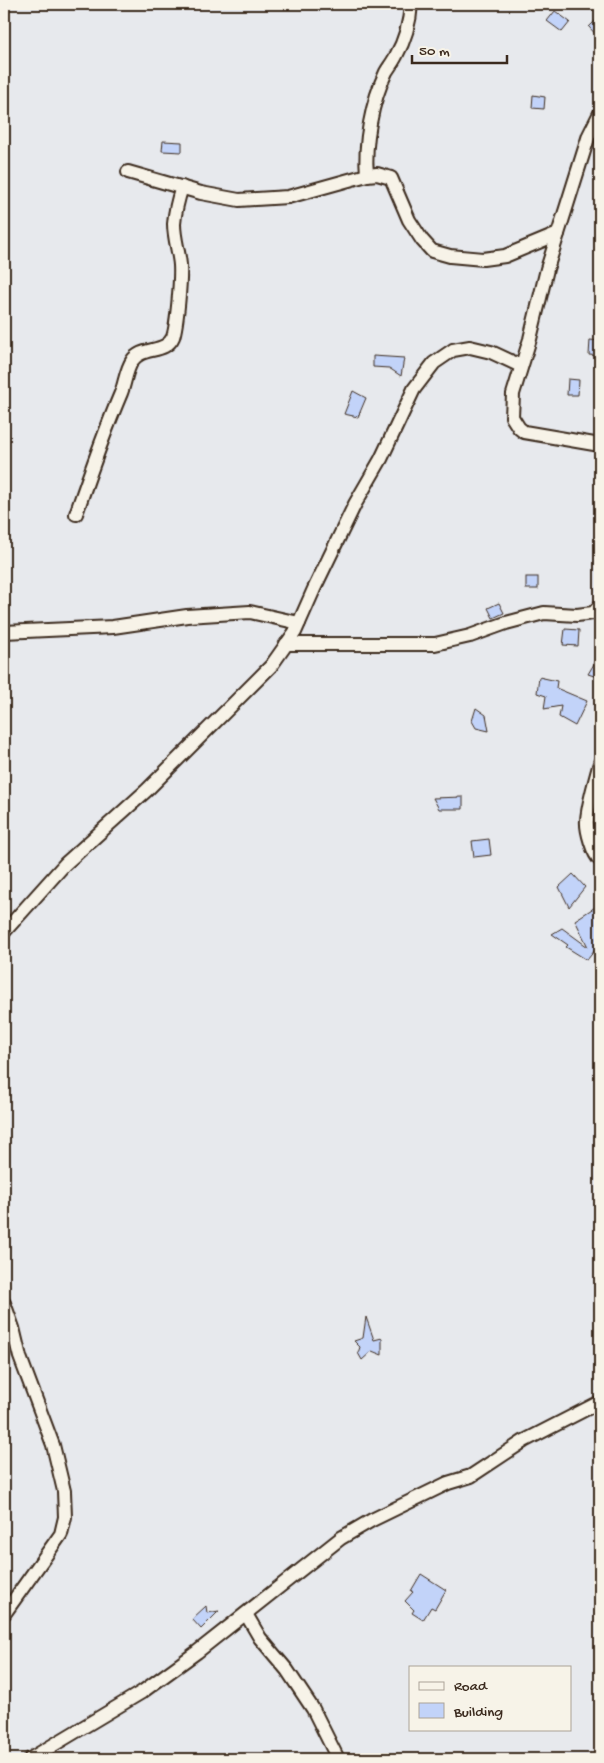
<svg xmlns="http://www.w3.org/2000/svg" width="604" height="1763" viewBox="0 0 604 1763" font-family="'Gochi Hand',sans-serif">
  <rect width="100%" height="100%" fill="#e7e9ed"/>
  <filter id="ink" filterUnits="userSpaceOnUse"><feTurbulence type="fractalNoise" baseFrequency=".02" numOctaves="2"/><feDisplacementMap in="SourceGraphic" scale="10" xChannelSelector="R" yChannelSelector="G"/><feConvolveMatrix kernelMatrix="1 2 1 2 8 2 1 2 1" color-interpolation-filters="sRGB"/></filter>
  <g filter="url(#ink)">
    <g fill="#c2d3f9" stroke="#3b2a1e">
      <path d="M555,11L570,22L562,32L547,21Z"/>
      <path d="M600,16V39L589,27Z"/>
      <path d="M533,95L545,97L544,109L532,108Z"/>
      <path d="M163,141L182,142V152L162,151Z"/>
      <path d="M590,340L600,341V356L589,355Z"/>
      <path d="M373,356L404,358L401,376L389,368L373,367Z"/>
      <path d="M568,379L579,380L578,395H567Z"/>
      <path d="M353,391L366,398L358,417L344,414Z"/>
      <rect x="526" y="577" width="12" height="12"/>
      <path d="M499,603L504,613L493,618L488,608Z"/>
      <path d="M565,629L579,630L578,646L563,645Z"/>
      <path d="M600,654V678L588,674Z"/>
      <path d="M539,677L557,681L556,688L587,701L575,726L559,717L561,706L544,709L546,696L537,693Z"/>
      <path d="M476,708L486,715L489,731L476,728L472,721Z"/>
      <path d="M463,797V809H439L433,798Z"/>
      <path d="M489,839L491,855L474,857L472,841Z"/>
      <path d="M573,874L585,887L569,907L559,887Z"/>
      <path d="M600,904V944L587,960L566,947L568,945L552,934L562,928L588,947L575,920Z"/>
      <path d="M366,1317L374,1340L382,1338V1355L372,1351L362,1360L358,1353L360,1347L354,1341L363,1338Z"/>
      <path d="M421,1574L446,1590L435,1609L431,1607L423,1620L412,1613L414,1610L405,1601L413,1592L411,1591Z"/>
      <path d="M206,1606L207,1613L219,1611L201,1629L192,1619Z"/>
    </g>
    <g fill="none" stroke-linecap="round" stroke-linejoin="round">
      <g stroke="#3b2a1e" stroke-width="16">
        <g id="minor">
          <path d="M600,113L589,135L547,269L530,339L513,394L512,417L519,428L524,432L600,445"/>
          <path d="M128,172L201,193L239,200L288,197L367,175L377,174L391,178L409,220L422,240L432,251L450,256L483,259L505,256L558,234"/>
          <path d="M367,175C364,143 372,101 386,72C389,67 393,62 396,56C405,40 410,21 411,4"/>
          <path d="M76,514C90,473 104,433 121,393C125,383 126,370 132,361C141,346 166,354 173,337C177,325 181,280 180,265C179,252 174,238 174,224C175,211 178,199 182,187"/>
          <path d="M4,632L113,627L187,616L250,612L299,623"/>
          <path d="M286,644H435L470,636L506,623L544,613L577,615L593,613L600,606"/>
          <path d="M600,763C596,777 588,806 587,820C586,830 593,854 600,860"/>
          <path d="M4,932L65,864L147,790L271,666L295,632L314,589L355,504L381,459L414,389L434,363L453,350L470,347L491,352L521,366"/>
          <path d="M4,1303L13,1328L20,1357L53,1445L64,1491L65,1517L61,1534L4,1614"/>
          <path d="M246,1614L260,1638L287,1670L313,1709L338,1759"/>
          <path d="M30,1759L142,1692L197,1652L341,1538L372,1520L448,1483L471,1476L524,1441L600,1402"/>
        </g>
      </g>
      <use href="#minor" stroke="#f7f3e8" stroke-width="12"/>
    </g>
  </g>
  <rect width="604" height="1763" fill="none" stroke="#f7f3e8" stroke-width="20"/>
  <rect x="10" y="10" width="584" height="1743" fill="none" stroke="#3b2a1e" stroke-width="2" filter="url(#ink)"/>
  <rect x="409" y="1666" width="162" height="65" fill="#f7f3e8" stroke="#aca397"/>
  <rect x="419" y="1682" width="25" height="8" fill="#f7f3e8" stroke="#aca397"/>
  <text x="454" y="1690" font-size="15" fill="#3b2a1e">Road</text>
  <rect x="419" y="1703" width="25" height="15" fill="#c2d3f9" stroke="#aca397"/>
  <text x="454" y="1716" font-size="15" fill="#3b2a1e">Building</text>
  <path d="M412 55v8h95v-8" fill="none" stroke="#3b2a1e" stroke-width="2.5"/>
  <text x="419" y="55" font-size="15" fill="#3b2a1e" stroke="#f7f3e8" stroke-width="4" paint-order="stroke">50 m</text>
</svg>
